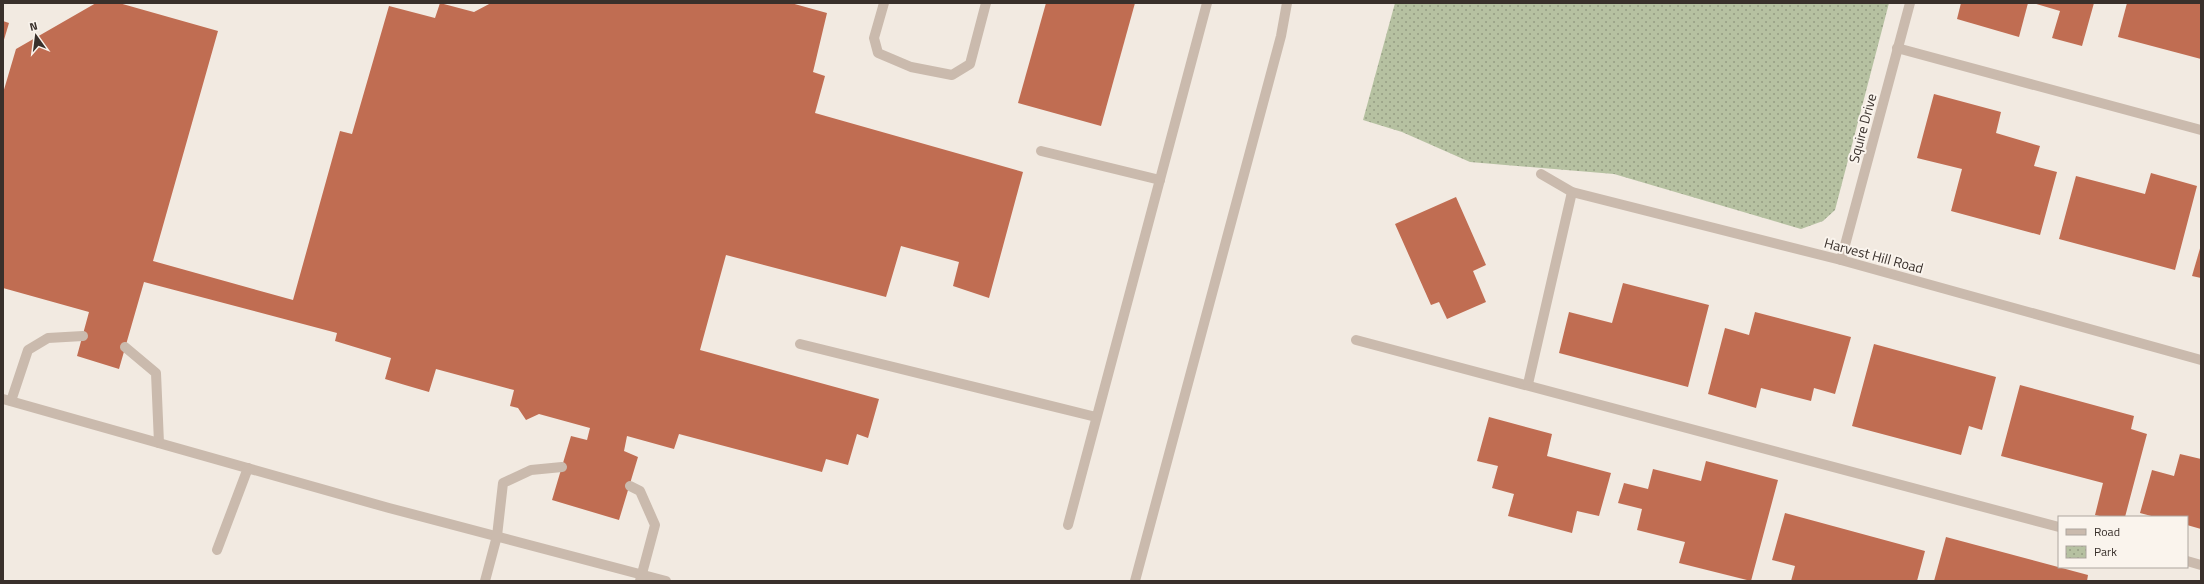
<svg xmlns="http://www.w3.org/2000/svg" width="2204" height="584" viewBox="0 0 2204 584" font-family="'Titillium Web',sans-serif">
  <defs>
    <pattern id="park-dots" width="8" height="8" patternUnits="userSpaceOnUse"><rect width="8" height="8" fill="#b6c1a1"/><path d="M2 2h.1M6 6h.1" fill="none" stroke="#959d83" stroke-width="1.8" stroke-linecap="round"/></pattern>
  </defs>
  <rect width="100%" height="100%" fill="#f2eae1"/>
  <path fill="url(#park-dots)" d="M1395,3H1889L1835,210L1823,221L1801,229L1614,174L1470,162L1402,132L1363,120Z"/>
  <g fill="#c06d52">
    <path d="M96,3H119L218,31L153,261L293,300L340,131L352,134L389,6L435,18L440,3L474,12L491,3H791L827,13L813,72L825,76L815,113L1023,172L989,298L953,286L959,262L901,246L886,297L726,255L700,350L879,399L868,438L857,434L848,465L826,459L822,472L679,434L674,449L627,436L624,451L638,457L619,520L552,500L571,436L587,440L590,428L539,414L526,420L518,408L510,406L514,390L436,369L429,392L405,385L385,379L391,358L335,341L337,333L144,282L119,369L77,356L89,312L3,288V93L16,49Z"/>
    <path d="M1046,3H1135L1101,126L1018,103Z"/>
    <path d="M1961,3H2028L2019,37L1957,19Z"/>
    <path d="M2033,3H2094L2082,46L2052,38L2060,11Z"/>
    <path d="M2127,3H2201V59L2118,37Z"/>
    <path d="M3,21L9,23L3,43Z"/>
    <path d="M1934,94L2001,112L1996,133L2040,146L2034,166L2057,172L2040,235L1951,211L1962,169L1917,158Z"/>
    <path d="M2151,173L2197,186L2175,270L2059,239L2076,176L2145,194Z"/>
    <path d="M1456,197L1486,265L1473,271L1486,302L1447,319L1439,302L1431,305L1395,224Z"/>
    <path d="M2201,245V278L2192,276Z"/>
    <path d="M1623,283L1709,305L1688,387L1559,353L1569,312L1612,323Z"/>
    <path d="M1755,312L1851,337L1835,394L1814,388L1811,401L1761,388L1756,408L1708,394L1725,328L1749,335Z"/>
    <path d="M1874,344L1996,377L1982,430L1969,426L1961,455L1852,426Z"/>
    <path d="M2020,385L2134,416L2131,429L2147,434L2125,517H2104L2095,515L2103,483L2001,456Z"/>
    <path d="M1489,417L1552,434L1547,456L1611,473L1599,516L1577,511L1572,533L1508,516L1514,494L1492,488L1498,466L1477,461Z"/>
    <path d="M2180,454L2201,459V529L2187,525V517H2155L2140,513L2152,470L2174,476Z"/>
    <path d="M1706,461L1778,480L1751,581L1679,563L1685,542L1637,530L1642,509L1618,503L1624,483L1648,489L1653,469L1701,481Z"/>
    <path d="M1785,513L1925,551L1917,581H1791L1795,566L1772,560Z"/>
    <path d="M1946,537L2088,575L2087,581H1934Z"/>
  </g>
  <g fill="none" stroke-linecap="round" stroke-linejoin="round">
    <g stroke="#cabaad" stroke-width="10">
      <path d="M884,3L874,38L878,53L911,67L952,75L970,64L986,3"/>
      <path d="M1897,48L2201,130"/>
      <path d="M1041,151L1160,180"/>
      <path d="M1356,340L2059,527"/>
      <path d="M800,344L1096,417"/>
      <path d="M125,347L156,373L159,443"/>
      <path d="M1528,384L1572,192"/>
      <path d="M3,399L389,508L666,581"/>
      <path d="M11,401L28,350L48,338L83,336"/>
      <path d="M630,486L640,491L655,525L640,581"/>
      <path d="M1068,525L1207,3"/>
      <path d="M217,550L248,468"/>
      <path d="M2187,561L2201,565"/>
      <path d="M485,581L497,536L503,483L531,470L562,467"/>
      <path d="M1135,581L1281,36L1287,3"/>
    </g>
    <g stroke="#cabaad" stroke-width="10">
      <path d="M1541,174L1572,192L1841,260L2201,360"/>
      <path d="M1841,260L1910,3"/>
    </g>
  </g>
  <g text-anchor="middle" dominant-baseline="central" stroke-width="4" stroke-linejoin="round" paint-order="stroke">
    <g font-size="14" fill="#39302b" stroke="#faf4ed">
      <text transform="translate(1862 128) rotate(-75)">Squire Drive</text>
      <text transform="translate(1874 255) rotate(15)">Harvest Hill Road</text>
    </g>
  </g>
  <rect width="2204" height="584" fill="none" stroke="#39302b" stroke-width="8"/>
  <rect x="2058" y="516" width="130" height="52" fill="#faf4ed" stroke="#ada69f"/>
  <rect x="2066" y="529" width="20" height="6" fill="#cabaad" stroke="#ada69f"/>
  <text x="2094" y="536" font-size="12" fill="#39302b">Road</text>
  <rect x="2066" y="546" width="20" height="12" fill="url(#park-dots)" stroke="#ada69f"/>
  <text x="2094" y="556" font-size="12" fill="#39302b">Park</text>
  <g transform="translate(36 36) rotate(346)" stroke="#faf4ed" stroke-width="3" paint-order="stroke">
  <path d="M0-3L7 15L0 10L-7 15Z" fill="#39302b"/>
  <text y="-6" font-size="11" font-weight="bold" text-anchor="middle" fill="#39302b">N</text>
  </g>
</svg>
